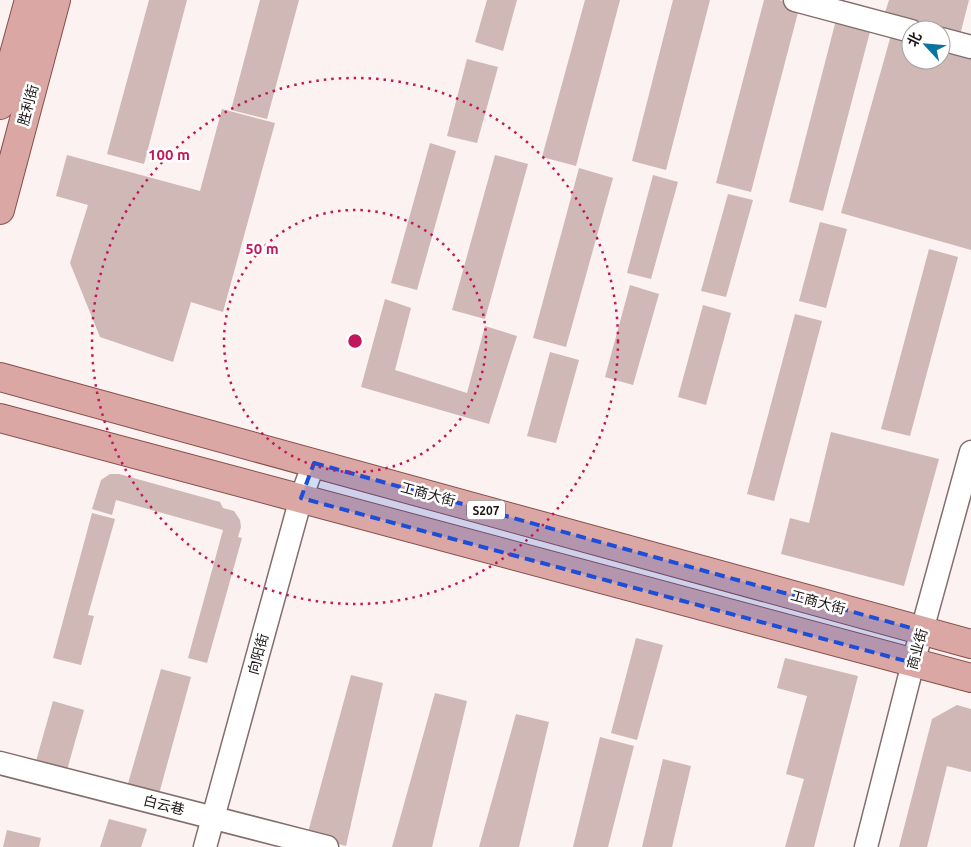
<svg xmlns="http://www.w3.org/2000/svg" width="971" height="847" viewBox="0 0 971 847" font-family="Ubuntu,'Noto Sans SC',sans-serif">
  <rect width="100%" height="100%" fill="#fcf2f1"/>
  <g fill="#cfb8b5">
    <path d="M149,0H187L144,164L107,154Z"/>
    <path d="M260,0H299L267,119L231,110Z"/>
    <path d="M487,0H517L503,51L475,42Z"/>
    <path d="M585,0H620L576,166L542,157Z"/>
    <path d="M673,0H710L666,170L632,161Z"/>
    <path d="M764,0H779L800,5L751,192L716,183Z"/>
    <path d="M889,0H969L960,35L884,16Z"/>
    <path d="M837,16L872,24L823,211L789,202Z"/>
    <path d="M893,28L911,33V60H941V41L971,49V250L841,213Z"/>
    <path d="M467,59L498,67L477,143L447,136Z"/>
    <path d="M222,109L275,123L223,312L191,302L173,362L100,337L70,263L88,205L56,196L67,155L200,191Z"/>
    <path d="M430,143L456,151L417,290L391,283Z"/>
    <path d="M495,155L528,164L485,319L452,310Z"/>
    <path d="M579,168L613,178L566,347L533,338Z"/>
    <path d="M653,175L678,182L651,279L627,273Z"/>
    <path d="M728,194L753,200L726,297L701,291Z"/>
    <path d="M820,222L847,229L826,308L799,301Z"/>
    <path d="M929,249L958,257L910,436L881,429Z"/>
    <path d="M630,285L659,294L633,385L605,377Z"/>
    <path d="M385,299L411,308L395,370L467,393L485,326L517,336L489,424L361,387Z"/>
    <path d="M703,305L731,313L706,405L678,397Z"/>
    <path d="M795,314L822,321L774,501L747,494Z"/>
    <path d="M550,352L579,360L556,443L527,436Z"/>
    <path d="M831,432L939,459L904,586L781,554L790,518L809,523Z"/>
    <path d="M110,474H119L220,502L223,508L234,511L240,520L241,527L238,537L242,538L207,663L188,658L223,530L116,500L112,515L92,509L101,480Z"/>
    <path d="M92,513L115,519L88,615L94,616L81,665L53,658Z"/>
    <path d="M636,638L663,645L637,740L611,733Z"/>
    <path d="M785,658L858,676L814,847H785L804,779L786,774L807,696L777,688Z"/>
    <path d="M161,669L191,677L159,794L127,787Z"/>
    <path d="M351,675L383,683L346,846L307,836Z"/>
    <path d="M435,693L467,701L432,847H392Z"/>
    <path d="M53,701L84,710L67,770L36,761Z"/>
    <path d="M957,705L971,709V772L947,766L927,847H899L932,719Z"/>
    <path d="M516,714L549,722L519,847H479Z"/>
    <path d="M600,737L634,746L608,847H573Z"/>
    <path d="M663,759L691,766L672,847H642Z"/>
    <path d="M109,819L147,829L141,847H100Z"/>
    <path d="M7,830L41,838L39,847H3Z"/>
  </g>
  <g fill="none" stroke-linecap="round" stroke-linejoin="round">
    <g stroke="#826e6c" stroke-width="25">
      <g id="minor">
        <path d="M795,0L911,31"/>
        <path d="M941,39L971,47"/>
        <path d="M0,763L327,847"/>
        <path d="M205,847L301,498L314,463"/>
        <path d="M866,847L913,663L971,452"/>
      </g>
    </g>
    <g stroke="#874e4a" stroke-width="30">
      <g id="major">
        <path d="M0,105L29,0"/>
        <path d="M0,210L56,0"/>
        <path d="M0,377L971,644"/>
        <path d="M0,418L971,678"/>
      </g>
    </g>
    <use href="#minor" stroke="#fff" stroke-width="22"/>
    <use href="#major" stroke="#daa7a4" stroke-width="28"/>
  </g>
  <path fill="#1d4ed8" fill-opacity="0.2" stroke="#1d4ed8" stroke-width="4" stroke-dasharray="10 6" stroke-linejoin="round" d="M314,463L922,631L913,663L301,498Z"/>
  <g fill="none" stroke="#c2185b" stroke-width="2.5" stroke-dasharray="2.5 5">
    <circle cx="355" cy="341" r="131"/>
    <circle cx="355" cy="341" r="263"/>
  </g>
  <g text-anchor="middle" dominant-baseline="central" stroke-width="5" stroke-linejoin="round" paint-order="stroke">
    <rect fill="#fff" stroke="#605a5a" stroke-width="1" x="467" y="500.5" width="38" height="19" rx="4"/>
    <g font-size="12" font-weight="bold" fill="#1c1413">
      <text x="486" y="510">S207</text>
    </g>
    <g font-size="14" fill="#1c1413" stroke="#fff">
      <text transform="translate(28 105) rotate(-75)">胜利街</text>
      <text transform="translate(428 494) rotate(15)">工商大街</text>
      <text transform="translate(818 602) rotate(15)">工商大街</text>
      <text transform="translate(917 649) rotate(-75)">商业街</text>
      <text transform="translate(258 654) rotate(-75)">向阳街</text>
      <text transform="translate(164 805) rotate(14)">白云巷</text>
    </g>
  </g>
  <circle cx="355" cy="341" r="8" fill="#c2185b" stroke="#fff" stroke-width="2.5"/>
  <g font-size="15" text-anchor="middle" font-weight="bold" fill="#c2185b" stroke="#fff" stroke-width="5" stroke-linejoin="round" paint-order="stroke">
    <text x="169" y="160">100 m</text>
    <text x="262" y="254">50 m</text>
  </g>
  <g transform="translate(926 45) rotate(296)"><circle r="24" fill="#ffffff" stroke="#a4a1a1"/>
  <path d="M0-4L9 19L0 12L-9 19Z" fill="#0974a0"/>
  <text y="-8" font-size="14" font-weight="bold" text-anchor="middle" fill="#1c1413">北</text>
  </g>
</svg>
